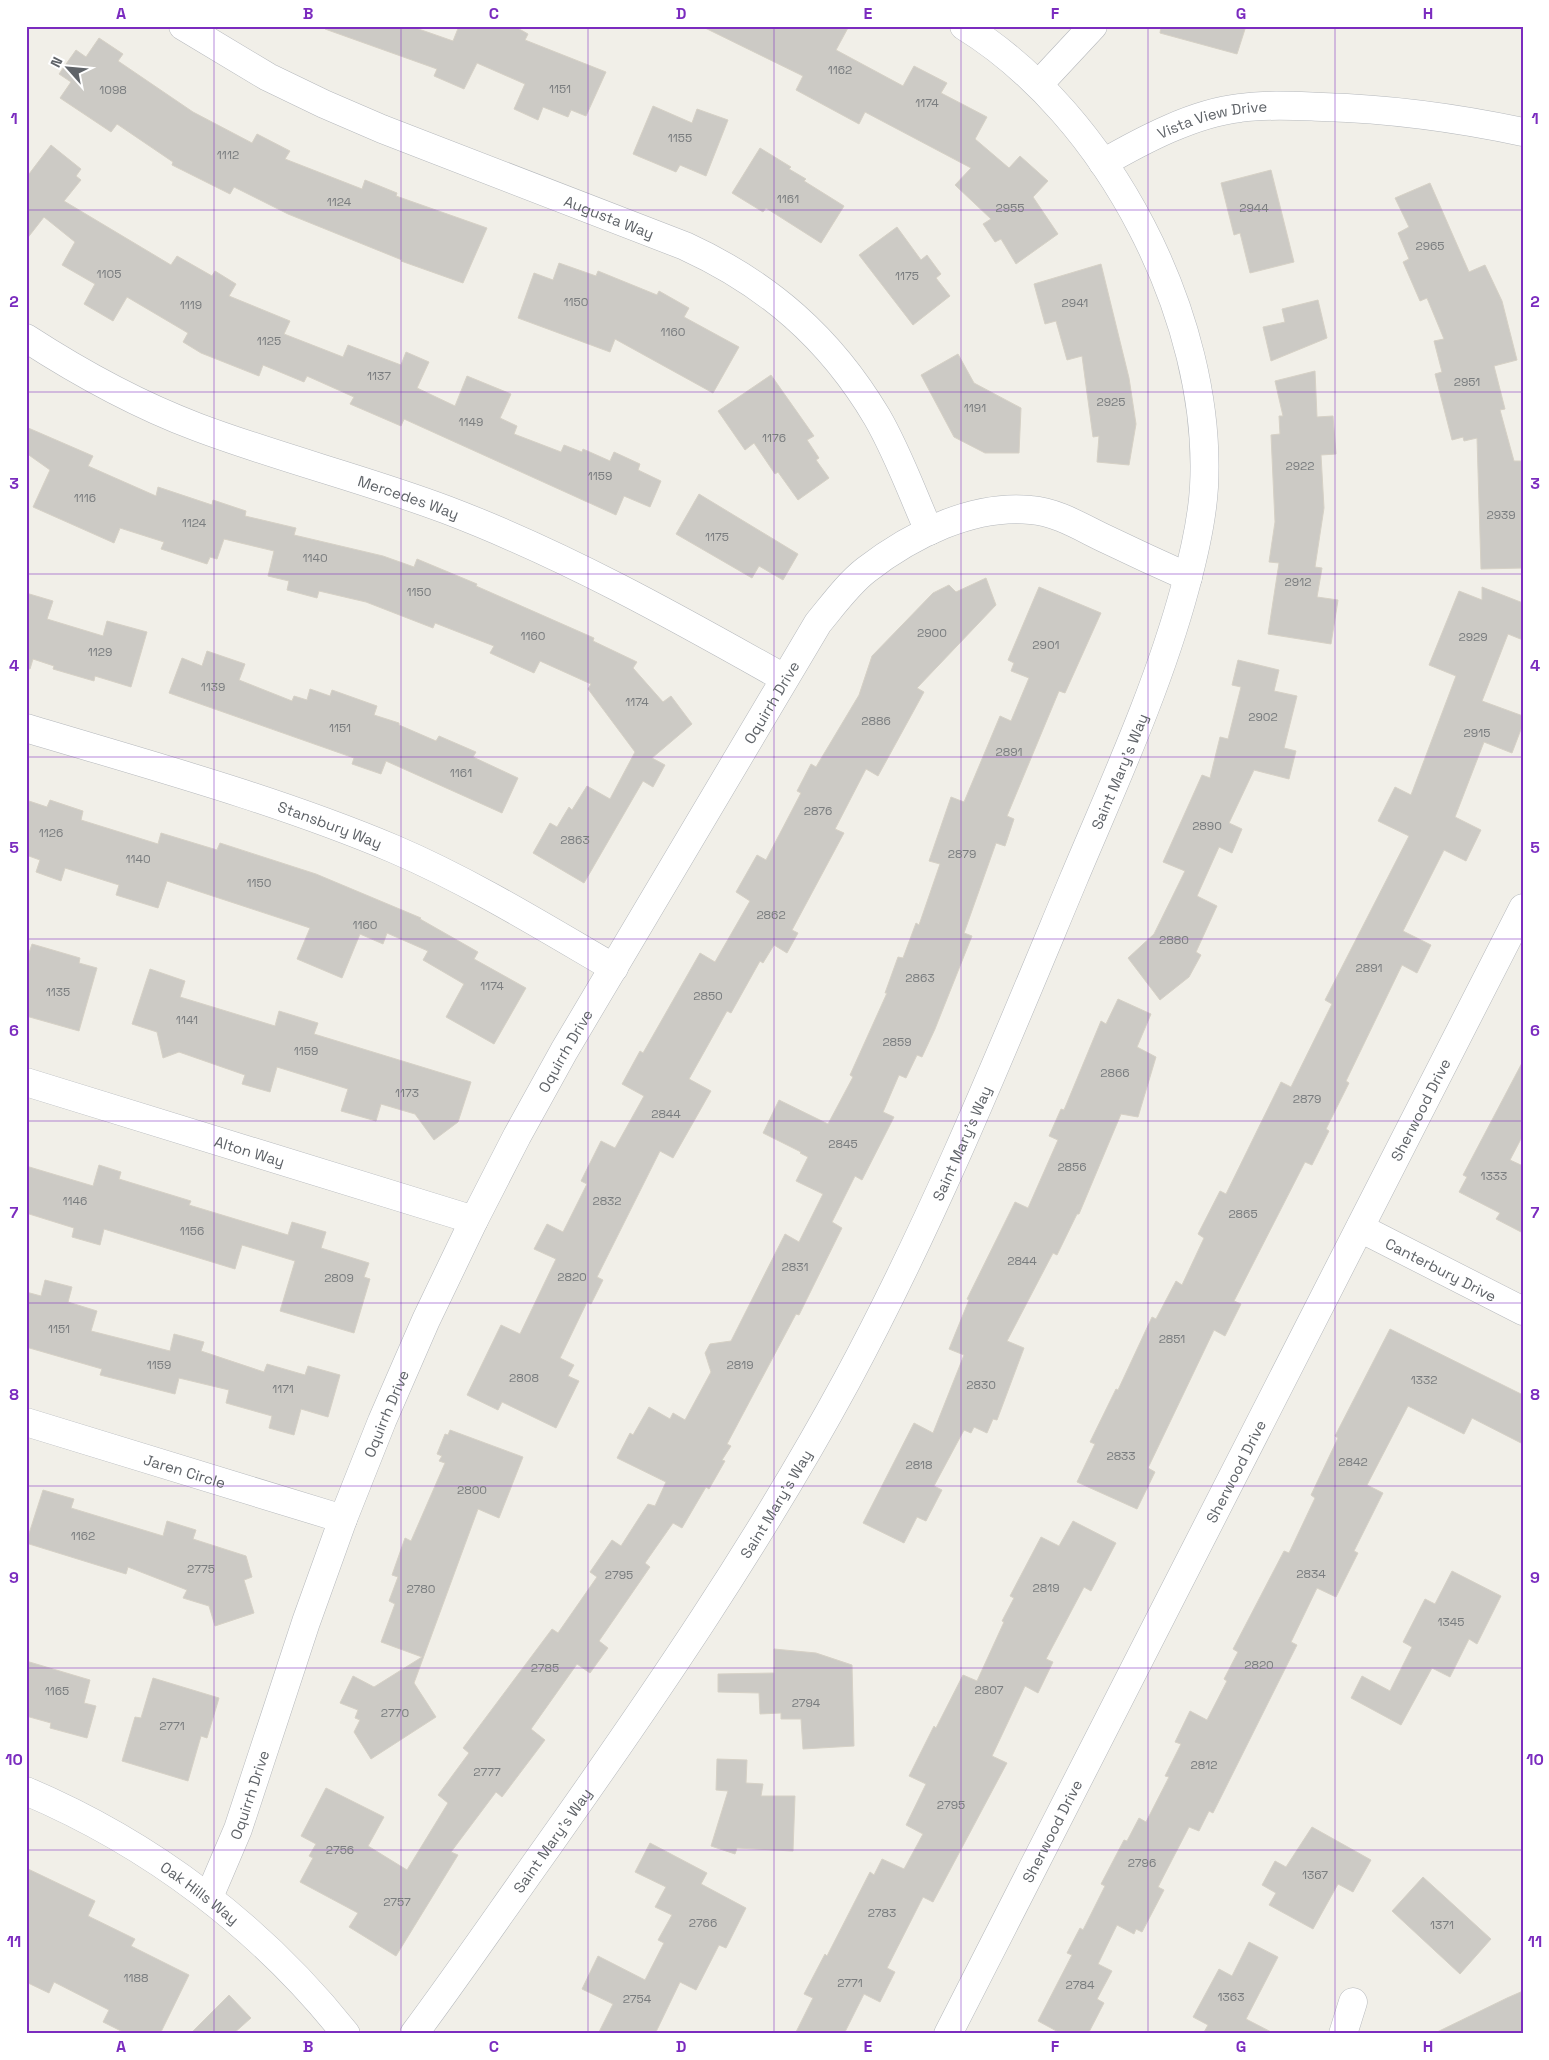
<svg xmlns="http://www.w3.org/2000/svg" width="1549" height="2060" viewBox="0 0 1549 2060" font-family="'Space Grotesk',sans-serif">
  <rect width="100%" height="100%" fill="#f1efe8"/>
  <g fill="#cccac5" stroke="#d6d1c6">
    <path d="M326,26H410L453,41L459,26H514L528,34L525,40L606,72L586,116L571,110L568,117L543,107L538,120L514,109L525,84L477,63L464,89L434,76L437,69L325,29Z"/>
    <path d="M701,26H849L836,50L903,86L914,66L947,83L941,93L987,117L975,139L1009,168L1020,156L1048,181L1033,197L1058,234L1016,264L1001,239L995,242L983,224L991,219L955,185L971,168L865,112L859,124L796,90L803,76Z"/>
    <path d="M1161,26H1246L1237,54L1160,33Z"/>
    <path d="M99,38L123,54L118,61L193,112L252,143L257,134L290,151L285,159L362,189L365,180L397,193L396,196L487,228L463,283L401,261L402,260L288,214L234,187L230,194L172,165L173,162L117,124L111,132L60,98L71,82L59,74L76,50L86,57Z"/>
    <path d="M653,106L692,123L697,109L728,120L706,176L680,165L676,172L633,154Z"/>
    <path d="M51,145L81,169L76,176L81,180L64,201L171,265L177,256L212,276L215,271L236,284L229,296L290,321L284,334L343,357L348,345L401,365L406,352L429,362L417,388L455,406L467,376L511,394L500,418L517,426L514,434L561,452L564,445L582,452L583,449L610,461L614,452L640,464L638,470L661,481L650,507L624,496L616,515L404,419L401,426L350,404L354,397L307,376L304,382L263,365L259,376L201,353L183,342L188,333L127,297L113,321L84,304L95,284L62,265L75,242L44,217L26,240V178Z"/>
    <path d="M760,148L791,167L789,169L806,179L804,181L844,206L821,243L766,208L763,212L732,193Z"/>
    <path d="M1271,170L1294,262L1250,273L1240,233L1234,235L1221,183Z"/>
    <path d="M1430,183L1469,272L1485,265L1502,301L1517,360L1494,366L1505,409L1500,410L1514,461H1523V568L1481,569L1477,438L1464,441L1463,437L1452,440L1435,374L1442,372L1434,341L1444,339L1427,298L1420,301L1403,262L1409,259L1398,233L1409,227L1395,198Z"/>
    <path d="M897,227L921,260L927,255L941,274L936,278L950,296L913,325L859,255Z"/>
    <path d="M559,263L596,276L598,271L657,295L659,291L689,308L684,317L739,347L713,393L615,339L610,352L518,318L534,273L553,280Z"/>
    <path d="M1101,264L1129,378L1136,424L1129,465L1097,462L1099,436L1093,437L1082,356L1067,360L1056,321L1045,324L1034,284Z"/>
    <path d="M1318,300L1327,338L1271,361L1263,327L1285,322L1282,309Z"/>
    <path d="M958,354L974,383L1021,408L1019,453H985L954,437L921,375Z"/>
    <path d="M1315,371L1317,417L1333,416L1336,454L1321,455L1324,508L1315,567L1322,568L1317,597L1338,600L1331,644L1268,634L1279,563L1269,562L1275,522L1271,435L1280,434L1279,416H1283L1275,381Z"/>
    <path d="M771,375L814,436L807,440L819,458L816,460L829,478L798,500L778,472L775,474L754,443L745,450L718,411Z"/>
    <path d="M26,427L93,456L88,466L156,496L158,487L212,505L213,500L246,511L245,516L296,528L294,535L383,556L414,567L417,559L477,584L476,586L594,638L593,641L637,662L633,668L663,702L671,696L692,724L652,758L665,765L653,787L643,781L584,883L533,853L550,823L557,827L569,807L572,810L587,786L610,799L635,752L588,689L591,684L540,661L534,673L490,653L494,646L435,623L433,628L366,602L319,591L317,598L287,590L289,581L268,576L274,551L224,539L217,559L210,557L207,564L161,549L164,542L120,528L114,543L33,507L50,470L26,453Z"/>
    <path d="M699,494L798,554L783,580L759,566L752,578L676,534Z"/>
    <path d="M986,578L996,605L917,688L924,692L878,776L866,769L835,829L844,833L792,930L798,933L787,953L774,945L763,963L760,961L731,1013L727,1011L689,1079L711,1091L673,1158L660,1151L597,1277L603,1280L591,1304L587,1302L560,1358L574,1365L568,1376L579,1381L556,1428L502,1402L498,1410L467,1395L501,1325L520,1334L556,1259L534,1249L547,1224L563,1232L587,1184L581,1181L601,1141L615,1148L644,1096L622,1084L640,1051L643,1053L700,953L715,962L750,901L736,892L757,855L766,860L801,793L797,791L811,764L816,767L859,695L872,656L933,593L949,585L956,592Z"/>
    <path d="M1039,587L1101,613L1065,693L1059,691L1007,816L1014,819L1005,846L996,843L964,933L972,936L935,1029L922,1057L917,1055L906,1078L899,1075L883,1112L894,1117L862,1180L855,1176L832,1222L842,1228L799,1315L796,1314L727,1444L731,1446L722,1460L725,1461L709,1489L706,1487L682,1528L673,1523L645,1563L650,1567L599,1641L608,1648L590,1673L577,1664L531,1729L545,1740L502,1797L496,1792L451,1852L458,1855L396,1956L349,1927L358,1913L300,1882L313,1858L309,1856L316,1844L301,1836L326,1788L384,1817L368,1846L407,1870L448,1803L438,1795L469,1753L463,1748L552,1629L558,1633L597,1577L590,1572L612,1540L621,1546L648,1504L655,1506L666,1482L617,1458L630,1433L633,1435L649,1407L670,1419L673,1413L685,1420L711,1372L705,1353L710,1344L731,1341L785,1234L799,1242L823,1194L796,1181L808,1157L800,1153L801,1152L763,1133L779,1100L828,1124L853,1077L850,1075L887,993H885L898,957L903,958L916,923L919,925L940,864L929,861L951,797L964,802L1000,716L1011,721L1029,678L1011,671L1014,663L1008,660Z"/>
    <path d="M1482,587L1523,603V640L1508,634L1482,701L1523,716V724L1512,753L1484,742L1455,817L1481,830L1466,861L1444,850L1403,931L1431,945L1417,973L1402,965L1346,1081L1349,1083L1326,1129L1329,1131L1312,1165L1305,1162L1234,1301L1241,1304L1225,1336L1214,1330L1148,1468L1155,1472L1137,1509L1077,1482L1095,1444L1090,1442L1116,1389L1118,1390L1152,1317L1156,1319L1176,1281L1182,1285L1204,1238L1198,1234L1220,1191L1226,1194L1281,1082L1291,1087L1332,1004L1325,1000L1409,836L1378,821L1395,787L1411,795L1456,676L1429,665L1459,591L1482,600Z"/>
    <path d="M26,593L53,601L47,619L103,636L107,621L147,632L131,687L95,676L94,681L53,669L54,666L33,659L30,669L26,668Z"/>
    <path d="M207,651L245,664L239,680L292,701L294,696L307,700L310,689L330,696L332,690L377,706L374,715L399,723V725L436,741L439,736L476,752L473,757L518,778L502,813L386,761L381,774L352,764L354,758L169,693L182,658L202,666Z"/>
    <path d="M1238,660L1279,670L1274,691L1297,696L1284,748L1296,751L1289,779L1254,770L1229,823L1242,829L1232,853L1219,847L1197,896L1217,906L1196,952L1201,955L1189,977L1160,1000L1128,958L1154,934L1185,871L1163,862L1202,775L1210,778L1220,737L1228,739L1241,687L1232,685Z"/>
    <path d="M26,800L47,807L50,800L83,811L81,820L158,844L161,833L217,850L220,843L316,874L421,918L420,919L478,952L474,959L526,988L494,1044L446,1017L464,984L423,960L428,951L387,933L383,944L360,934L342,978L297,959L310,928L167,881L158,908L116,895L119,885L65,868L61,881L36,872L40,860L26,855Z"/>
    <path d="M32,944L80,958L79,963L97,968L79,1031L26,1016V962Z"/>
    <path d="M150,969L185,981L180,997L275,1026L279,1011L318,1023L314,1034L471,1082L458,1122L434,1140L415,1114L381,1104L376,1121L341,1111L348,1089L277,1067L270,1092L242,1084L245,1075L179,1052L163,1058L157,1032L132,1024Z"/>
    <path d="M1118,999L1151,1014L1137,1047L1156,1057L1138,1117L1121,1114L1079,1214H1077L1057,1255L1053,1253L1007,1341L1024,1348L997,1420L993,1419L987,1433L974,1427L971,1433L964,1430L934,1486L942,1490L926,1521L917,1517L904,1543L863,1523L914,1423L933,1433L964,1355L949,1349L969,1300L967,1299L1015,1202L1028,1208L1058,1140L1049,1136L1061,1109L1064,1110L1101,1021L1106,1024Z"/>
    <path d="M1523,1061V1135L1510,1160L1523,1166V1233L1496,1219L1500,1213L1459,1192L1467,1177L1463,1175Z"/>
    <path d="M99,1165L121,1172L119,1179L191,1201L189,1205L288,1235L292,1222L326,1232L321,1248L369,1263L364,1277L370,1279L354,1333L280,1311L295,1261L242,1245L235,1269L104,1229L100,1245L72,1237L74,1228L26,1213V1166L93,1186Z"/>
    <path d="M45,1280L72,1287L68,1302L97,1311L91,1331L170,1351L174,1334L204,1342L201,1351L264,1372L267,1364L305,1375L308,1366L340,1375L328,1417L301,1409L294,1435L269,1428L272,1416L226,1403L229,1390L179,1378L175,1394L100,1375L102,1369L26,1347V1292L41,1296Z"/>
    <path d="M1390,1329L1523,1395V1444L1472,1418L1464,1434L1408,1406L1367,1485L1383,1493L1354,1551L1358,1553L1336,1597L1317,1588L1291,1642L1297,1645L1213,1813L1209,1811L1199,1831L1189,1827L1158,1887L1164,1890L1142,1932L1136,1929L1134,1934L1117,1925L1098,1964L1112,1971L1097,1999L1104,2003L1088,2034H1062L1038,2021L1072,1955L1067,1953L1080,1928L1083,1930L1105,1886L1101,1884L1124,1840L1127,1841L1139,1818L1146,1822L1169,1777L1165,1776L1181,1744L1175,1742L1190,1711L1207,1720L1227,1681L1224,1679L1238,1652L1233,1649L1284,1551L1289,1553L1315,1498L1311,1495L1338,1438L1335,1436Z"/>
    <path d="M450,1430L523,1457L499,1518L478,1509L414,1683L436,1717L371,1759L354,1732L360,1720L355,1718L358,1710L340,1703L353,1676L374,1687L422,1657L381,1642L395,1604L389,1601L398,1577L392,1575L405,1538L411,1541L445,1463L439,1461L442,1456L437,1454L445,1434L448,1435Z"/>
    <path d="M43,1490L74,1499L71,1508L163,1536L167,1521L196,1530L193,1539L246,1556L252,1577L244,1580L254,1613L215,1626L209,1606L183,1598L187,1590L128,1567L126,1574L26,1543Z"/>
    <path d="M1073,1521L1116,1543L1091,1591L1084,1587L1046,1659L1053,1662L1038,1693L1025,1686L992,1756L1007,1763L933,1902L923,1897L887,1968L895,1972L880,2002L864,1994L844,2034H795L813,1998L804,1994L825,1954L827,1956L870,1872L874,1875L882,1859L904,1869L923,1834L906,1825L926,1784L909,1776L934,1726L936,1728L963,1675L977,1681L1004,1622L1002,1621L1014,1598L1010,1596L1041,1537L1059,1546Z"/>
    <path d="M1452,1571L1501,1596L1477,1644L1469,1639L1450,1677L1432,1668L1401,1725L1351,1698L1362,1676L1390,1691L1412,1647L1403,1642L1425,1599L1435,1604Z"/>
    <path d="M774,1649L816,1653L852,1665L854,1746L803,1749L801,1719H781V1713L760,1714L759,1693L718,1692V1674L774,1673Z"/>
    <path d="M26,1661L90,1680L84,1703L96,1706L87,1738L50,1728L51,1723L26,1716Z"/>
    <path d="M153,1678L219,1698L207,1738L201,1736L188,1781L122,1761L135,1717L141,1718Z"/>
    <path d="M717,1759L747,1760L746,1783L763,1784L761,1796H795L793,1851L737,1848L735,1854L711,1846L728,1791L716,1790Z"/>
    <path d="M1312,1827L1371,1860L1353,1892L1338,1884L1313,1929L1269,1905L1276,1893L1262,1885L1275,1861L1286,1867Z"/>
    <path d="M650,1843L707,1873L701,1884L746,1908L726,1948L719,1945L696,1990L680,1982L655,2034H598L613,2004L582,1989L598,1956L645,1980L664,1943L658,1940L672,1915L655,1907L666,1887L635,1872Z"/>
    <path d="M26,1868L95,1901L88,1916L135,1939L131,1946L189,1975L160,2034H127L103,2022L109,2010L54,1982L49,1993L26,1982Z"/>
    <path d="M1423,1877L1491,1939L1460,1974L1392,1911Z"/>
    <path d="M1249,1942L1278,1957L1246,2019L1275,2034H1203L1208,2025L1193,2017L1219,1969L1232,1976Z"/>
    <path d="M1523,1991V2034H1433L1507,1998Z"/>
    <path d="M229,1995L251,2018L233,2034H190Z"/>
  </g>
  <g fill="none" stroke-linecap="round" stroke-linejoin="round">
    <g stroke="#b5b8bc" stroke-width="29">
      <g id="street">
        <path id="s1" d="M183,26L268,77L324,104L382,129L685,246C768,284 830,338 877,417C898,453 912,493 929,531"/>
        <path d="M1039,84L1093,26"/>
        <path id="s2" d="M1103,163C1143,140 1194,113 1240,108C1267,104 1296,106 1323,107C1391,109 1457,118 1523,132"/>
        <path id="s3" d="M26,338C80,373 136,404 197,427C279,458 365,479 447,510C565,555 674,616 784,678"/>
        <path id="s4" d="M26,728C149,765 275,799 394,849C471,882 542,926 614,968"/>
        <path id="s5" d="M26,1082L474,1220"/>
        <path id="s6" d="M1360,1228L1523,1311"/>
        <path id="s7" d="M26,1422L343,1519"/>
        <path id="s8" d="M26,1791C151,1844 261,1927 346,2034"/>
        <path id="s9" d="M209,1897L238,1829L306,1622L343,1519L382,1421L426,1320L474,1220L517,1136L564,1051L818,623C833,605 848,584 866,570C911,535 973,504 1031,510C1058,512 1084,529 1108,540C1135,553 1161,565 1188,577"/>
        <path id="s10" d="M414,2034C460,1972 503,1909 548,1846C654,1696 758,1544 846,1382C934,1219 1003,1048 1074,878C1114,783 1158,688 1185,588C1194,555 1202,522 1204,487C1213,318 1108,115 964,26"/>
        <path id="s11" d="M948,2034L1523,908"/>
        <path d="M1343,2034L1353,2002"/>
      </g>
    </g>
    <use href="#street" stroke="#fff" stroke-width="28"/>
  </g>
  <path fill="none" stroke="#7b2cbf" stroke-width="1" stroke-opacity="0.55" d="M214,26V2034M401,26V2034M588,26V2034M774,26V2034M961,26V2034M1148,26V2034M1335,26V2034M26,210H1523M26,392H1523M26,574H1523M26,757H1523M26,939H1523M26,1121H1523M26,1303H1523M26,1486H1523M26,1668H1523M26,1850H1523"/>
  <g text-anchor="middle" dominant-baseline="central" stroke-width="4" stroke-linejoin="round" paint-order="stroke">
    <g font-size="12" fill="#7a7d7f">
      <text x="840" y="70">1162</text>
      <text x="560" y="89">1151</text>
      <text x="113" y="90">1098</text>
      <text x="927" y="103">1174</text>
      <text x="680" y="138">1155</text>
      <text x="228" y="155">1112</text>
      <text x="788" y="199">1161</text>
      <text x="339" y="202">1124</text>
      <text x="1010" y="208">2955</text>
      <text x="1254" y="208">2944</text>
      <text x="1430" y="246">2965</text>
      <text x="109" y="274">1105</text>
      <text x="907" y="276">1175</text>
      <text x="576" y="302">1150</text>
      <text x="1075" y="303">2941</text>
      <text x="191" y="305">1119</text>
      <text x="673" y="332">1160</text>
      <text x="269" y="341">1125</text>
      <text x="379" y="376">1137</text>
      <text x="1467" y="382">2951</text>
      <text x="1111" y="402">2925</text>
      <text x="975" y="408">1191</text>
      <text x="471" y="422">1149</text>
      <text x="774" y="438">1176</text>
      <text x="1300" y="466">2922</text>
      <text x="600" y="476">1159</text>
      <text x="85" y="498">1116</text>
      <text x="1501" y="515">2939</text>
      <text x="194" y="523">1124</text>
      <text x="717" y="537">1175</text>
      <text x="315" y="558">1140</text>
      <text x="1298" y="582">2912</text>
      <text x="419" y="592">1150</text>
      <text x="932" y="633">2900</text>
      <text x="533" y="636">1160</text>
      <text x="1473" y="637">2929</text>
      <text x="1046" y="645">2901</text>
      <text x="100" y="652">1129</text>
      <text x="213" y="687">1139</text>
      <text x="637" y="702">1174</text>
      <text x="1263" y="717">2902</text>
      <text x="876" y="721">2886</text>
      <text x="340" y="728">1151</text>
      <text x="1477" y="733">2915</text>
      <text x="1009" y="752">2891</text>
      <text x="461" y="773">1161</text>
      <text x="818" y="811">2876</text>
      <text x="1207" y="826">2890</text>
      <text x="51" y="833">1126</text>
      <text x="575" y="840">2863</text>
      <text x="962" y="854">2879</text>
      <text x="138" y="859">1140</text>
      <text x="259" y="883">1150</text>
      <text x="771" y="915">2862</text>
      <text x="365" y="925">1160</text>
      <text x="1174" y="940">2880</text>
      <text x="1369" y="968">2891</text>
      <text x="920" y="978">2863</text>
      <text x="492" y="986">1174</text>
      <text x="58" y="992">1135</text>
      <text x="708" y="996">2850</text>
      <text x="187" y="1020">1141</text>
      <text x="897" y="1042">2859</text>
      <text x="306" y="1051">1159</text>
      <text x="1115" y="1073">2866</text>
      <text x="407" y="1093">1173</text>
      <text x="1307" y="1099">2879</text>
      <text x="666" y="1114">2844</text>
      <text x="843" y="1144">2845</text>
      <text x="1072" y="1167">2856</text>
      <text x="1494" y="1176">1333</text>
      <text x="75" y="1201">1146</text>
      <text x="607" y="1201">2832</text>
      <text x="1243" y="1214">2865</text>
      <text x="192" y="1231">1156</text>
      <text x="1022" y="1261">2844</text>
      <text x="795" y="1267">2831</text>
      <text x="572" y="1277">2820</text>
      <text x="339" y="1278">2809</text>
      <text x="59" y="1329">1151</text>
      <text x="1172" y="1339">2851</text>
      <text x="159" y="1365">1159</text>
      <text x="740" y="1365">2819</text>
      <text x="524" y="1378">2808</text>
      <text x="1424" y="1380">1332</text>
      <text x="981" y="1385">2830</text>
      <text x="283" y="1389">1171</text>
      <text x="1121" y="1456">2833</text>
      <text x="1353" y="1462">2842</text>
      <text x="919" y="1465">2818</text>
      <text x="472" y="1490">2800</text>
      <text x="83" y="1536">1162</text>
      <text x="201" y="1569">2775</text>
      <text x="1311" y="1574">2834</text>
      <text x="619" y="1575">2795</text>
      <text x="1046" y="1588">2819</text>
      <text x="421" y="1589">2780</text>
      <text x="1451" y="1622">1345</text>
      <text x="1259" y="1665">2820</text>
      <text x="545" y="1668">2785</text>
      <text x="989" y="1690">2807</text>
      <text x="57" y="1691">1165</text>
      <text x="806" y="1703">2794</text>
      <text x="395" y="1713">2770</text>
      <text x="172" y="1726">2771</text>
      <text x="1204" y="1765">2812</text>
      <text x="487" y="1772">2777</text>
      <text x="951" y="1805">2795</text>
      <text x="340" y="1850">2756</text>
      <text x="1142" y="1863">2796</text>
      <text x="1315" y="1875">1367</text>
      <text x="397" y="1902">2757</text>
      <text x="882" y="1913">2783</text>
      <text x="703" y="1923">2766</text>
      <text x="1442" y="1925">1371</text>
      <text x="136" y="1978">1188</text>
      <text x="850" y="1983">2771</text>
      <text x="1080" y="1985">2784</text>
      <text x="1231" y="1997">1363</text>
      <text x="637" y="1999">2754</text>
    </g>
    <g font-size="15" fill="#5f6368" stroke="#fff">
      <text stroke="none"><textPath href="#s2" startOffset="119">Vista View Drive</textPath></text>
      <text stroke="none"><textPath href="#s1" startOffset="468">Augusta Way</textPath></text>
      <text stroke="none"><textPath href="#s3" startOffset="416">Mercedes Way</textPath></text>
      <text stroke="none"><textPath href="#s9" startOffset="1325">Oquirrh Drive</textPath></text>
      <text stroke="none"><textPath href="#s10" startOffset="1452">Saint Mary's Way</textPath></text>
      <text stroke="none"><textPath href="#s4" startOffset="319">Stansbury Way</textPath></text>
      <text stroke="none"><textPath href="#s9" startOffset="920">Oquirrh Drive</textPath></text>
      <text stroke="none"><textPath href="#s11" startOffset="1038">Sherwood Drive</textPath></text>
      <text stroke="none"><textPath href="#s10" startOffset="1048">Saint Mary's Way</textPath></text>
      <text stroke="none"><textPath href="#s5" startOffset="234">Alton Way</textPath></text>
      <text stroke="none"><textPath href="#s6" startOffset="91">Canterbury Drive</textPath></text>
      <text stroke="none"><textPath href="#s9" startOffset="515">Oquirrh Drive</textPath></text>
      <text stroke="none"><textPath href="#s7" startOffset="166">Jaren Circle</textPath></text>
      <text stroke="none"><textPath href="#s11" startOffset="632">Sherwood Drive</textPath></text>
      <text stroke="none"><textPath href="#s10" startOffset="642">Saint Mary's Way</textPath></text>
      <text stroke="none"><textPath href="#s9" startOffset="110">Oquirrh Drive</textPath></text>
      <text stroke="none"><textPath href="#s11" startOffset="228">Sherwood Drive</textPath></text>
      <text stroke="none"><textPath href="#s10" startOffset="238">Saint Mary's Way</textPath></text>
      <text stroke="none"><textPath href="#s8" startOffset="202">Oak Hills Way</textPath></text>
    </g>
  </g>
  <rect width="1549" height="2060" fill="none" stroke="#ffffff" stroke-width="55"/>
  <g transform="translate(68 68) rotate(297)" stroke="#ffffff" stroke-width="4" paint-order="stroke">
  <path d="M0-4L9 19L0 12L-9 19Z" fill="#5f6368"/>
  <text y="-8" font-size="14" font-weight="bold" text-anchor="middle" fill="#5f6368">N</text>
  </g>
  <rect x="28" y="28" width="1494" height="2004" fill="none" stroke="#7b2cbf" stroke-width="2"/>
  <g font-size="16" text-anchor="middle" font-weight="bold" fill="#7b2cbf">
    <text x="121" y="19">A</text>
    <text x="308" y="19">B</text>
    <text x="494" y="19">C</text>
    <text x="681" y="19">D</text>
    <text x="868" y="19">E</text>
    <text x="1055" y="19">F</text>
    <text x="1241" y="19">G</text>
    <text x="1428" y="19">H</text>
    <text x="14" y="124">1</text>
    <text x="1535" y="124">1</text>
    <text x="14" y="307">2</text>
    <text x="1535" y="307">2</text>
    <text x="14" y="489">3</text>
    <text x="1535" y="489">3</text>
    <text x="14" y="671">4</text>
    <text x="1535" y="671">4</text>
    <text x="14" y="853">5</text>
    <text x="1535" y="853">5</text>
    <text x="14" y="1036">6</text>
    <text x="1535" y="1036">6</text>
    <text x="14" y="1218">7</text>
    <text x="1535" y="1218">7</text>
    <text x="14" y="1400">8</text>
    <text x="1535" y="1400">8</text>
    <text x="14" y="1583">9</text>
    <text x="1535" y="1583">9</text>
    <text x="14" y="1765">10</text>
    <text x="1535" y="1765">10</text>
    <text x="14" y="1947">11</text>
    <text x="1535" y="1947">11</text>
    <text x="121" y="2052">A</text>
    <text x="308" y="2052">B</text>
    <text x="494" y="2052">C</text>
    <text x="681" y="2052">D</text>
    <text x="868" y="2052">E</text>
    <text x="1055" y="2052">F</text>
    <text x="1241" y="2052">G</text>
    <text x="1428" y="2052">H</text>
  </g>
</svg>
